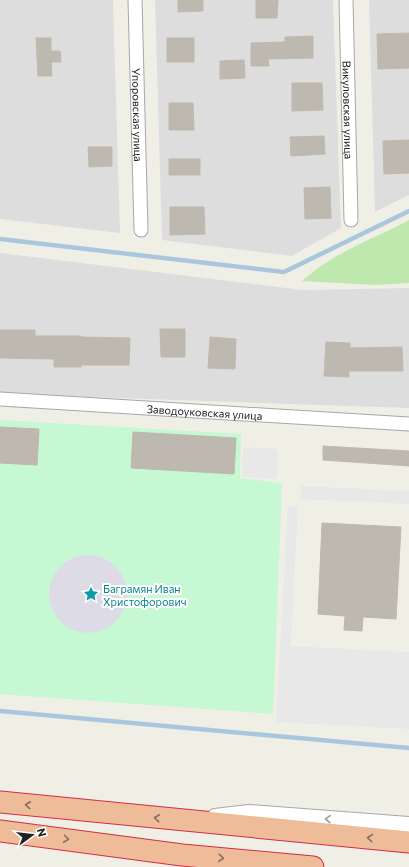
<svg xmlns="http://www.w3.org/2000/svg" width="409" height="867" viewBox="0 0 409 867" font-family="Commissioner,sans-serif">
  <rect width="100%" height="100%" fill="#f0efe6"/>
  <g fill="#dedddd">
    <path d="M0,0H113L120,233L0,219Z"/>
    <path d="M155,0H333L341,228L292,256L162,240Z"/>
    <path d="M369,0H409V195L375,212Z"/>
    <path d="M0,253L302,290L409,288V408L0,394Z"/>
  </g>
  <path fill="#bfe8ae" d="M409,220V283L376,285L302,281C308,276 315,270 321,266C348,247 380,236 409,220Z"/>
  <path fill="#c5f8d3" d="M0,420L241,434L240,478L282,483L273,714L0,694Z"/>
  <g fill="#e8e8e8">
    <path d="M243,447L278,449L277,479L242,477Z"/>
    <path d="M301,486L409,491V504L301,499Z"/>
    <path d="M288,506H298L291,646L409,652V729L276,722Z"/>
  </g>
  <circle fill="#dddbe6" cx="88" cy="594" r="39"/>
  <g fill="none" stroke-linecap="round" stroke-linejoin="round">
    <g stroke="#a8c6dc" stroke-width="4.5">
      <path d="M0,239L284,272L409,211"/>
      <path d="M0,711L409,748"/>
    </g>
  </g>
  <g fill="#bdb8b0" stroke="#c1b9a9">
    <path d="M178,0H203V11L178,12Z"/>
    <path d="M256,0H278L277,18H256Z"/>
    <path d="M409,33V68L378,69L377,34Z"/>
    <path d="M313,36V58L268,59L269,66H251V43L285,42V37Z"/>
    <path d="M36,38H51V51H60L61,62H51L52,76H38Z"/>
    <rect x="167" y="38" width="27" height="24"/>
    <path d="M244,60L245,78L220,79V61Z"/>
    <path d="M292,83H322L323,110L292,111Z"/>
    <path d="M169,103H193L194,130H169Z"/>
    <path d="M324,136L325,154L291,156L290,137Z"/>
    <path d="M409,140V173L384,174L383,141Z"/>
    <path d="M88,147H112V166L89,167Z"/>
    <rect x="169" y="159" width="31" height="16"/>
    <path d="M330,187L331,218L305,219L304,188Z"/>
    <path d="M170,207H204L205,234L170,235Z"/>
    <path d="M160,329H185V357H161Z"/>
    <path d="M0,330H35V336H81V337L130,338L129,365H81V367H54V359L0,358Z"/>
    <path d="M210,337L236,339L235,369L208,368Z"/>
    <path d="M326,342L350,343V348L402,347L403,371H349V377L324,376Z"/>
    <path d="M0,427L39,429L37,465L0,463Z"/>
    <path d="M133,432L236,438L234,474L131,468Z"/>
    <path d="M323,446L409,451V466L323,460Z"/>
    <path d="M322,523L401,527L396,619L363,617L362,631L344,630L345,616L318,614Z"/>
  </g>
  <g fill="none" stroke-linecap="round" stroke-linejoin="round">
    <g stroke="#a7a7a7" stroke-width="15">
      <g id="minor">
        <path id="s1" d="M135,0L141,230"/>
        <path id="s2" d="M346,0L351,220"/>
        <path id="s3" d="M0,399L409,424"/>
      </g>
    </g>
    <g stroke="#a7a7a7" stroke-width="18">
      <path id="tertiary" d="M215,817L249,813L409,825"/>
    </g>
    <g stroke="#d72b43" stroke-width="23">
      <g id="trunk">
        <path d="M0,802L409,842"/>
        <path d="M0,831L182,855L313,867"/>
      </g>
    </g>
    <use href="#minor" stroke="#fff" stroke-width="13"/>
    <use href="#tertiary" stroke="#fff" stroke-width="16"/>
    <use href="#trunk" stroke="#efbc9a" stroke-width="21"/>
  </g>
  <defs><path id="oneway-chevron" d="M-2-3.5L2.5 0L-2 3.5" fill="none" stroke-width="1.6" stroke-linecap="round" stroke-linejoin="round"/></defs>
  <g stroke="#886e5d">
    <use href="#oneway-chevron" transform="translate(28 805) rotate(-174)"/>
    <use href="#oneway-chevron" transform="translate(157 818) rotate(-174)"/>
    <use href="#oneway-chevron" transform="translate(370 838) rotate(-175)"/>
    <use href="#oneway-chevron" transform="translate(66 839) rotate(8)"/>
    <use href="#oneway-chevron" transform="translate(221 858) rotate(5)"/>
  </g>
  <use stroke="#9b9b9b" href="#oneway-chevron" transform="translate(328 819) rotate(-176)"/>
  <defs>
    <g id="sight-bare" transform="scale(1.2)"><path d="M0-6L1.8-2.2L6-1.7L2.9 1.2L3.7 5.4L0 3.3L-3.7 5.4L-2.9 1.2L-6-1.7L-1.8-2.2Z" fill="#0f9aa8" stroke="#fff" stroke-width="2.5" paint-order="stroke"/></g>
  </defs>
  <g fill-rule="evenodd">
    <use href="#sight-bare" x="91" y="594"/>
  </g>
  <g text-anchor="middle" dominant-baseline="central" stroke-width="4" stroke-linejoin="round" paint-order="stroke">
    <g font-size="11" fill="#202020" stroke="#fff">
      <text stroke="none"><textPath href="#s2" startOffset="110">Викуловская улица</textPath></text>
      <text stroke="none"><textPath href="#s1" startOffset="115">Упоровская улица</textPath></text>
      <text stroke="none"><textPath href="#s3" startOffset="205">Заводоуковская улица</textPath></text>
    </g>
    <g font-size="11" fill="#0d838f" stroke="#fff" text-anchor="start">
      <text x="103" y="588">Баграмян Иван<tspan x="103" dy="13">Христофорович</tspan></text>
    </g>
  </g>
  <g transform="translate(32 835) rotate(75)" stroke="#ffffff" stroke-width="3" paint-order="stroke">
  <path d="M0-3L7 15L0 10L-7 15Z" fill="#202020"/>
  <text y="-6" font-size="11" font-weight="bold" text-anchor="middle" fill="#202020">N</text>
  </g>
</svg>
